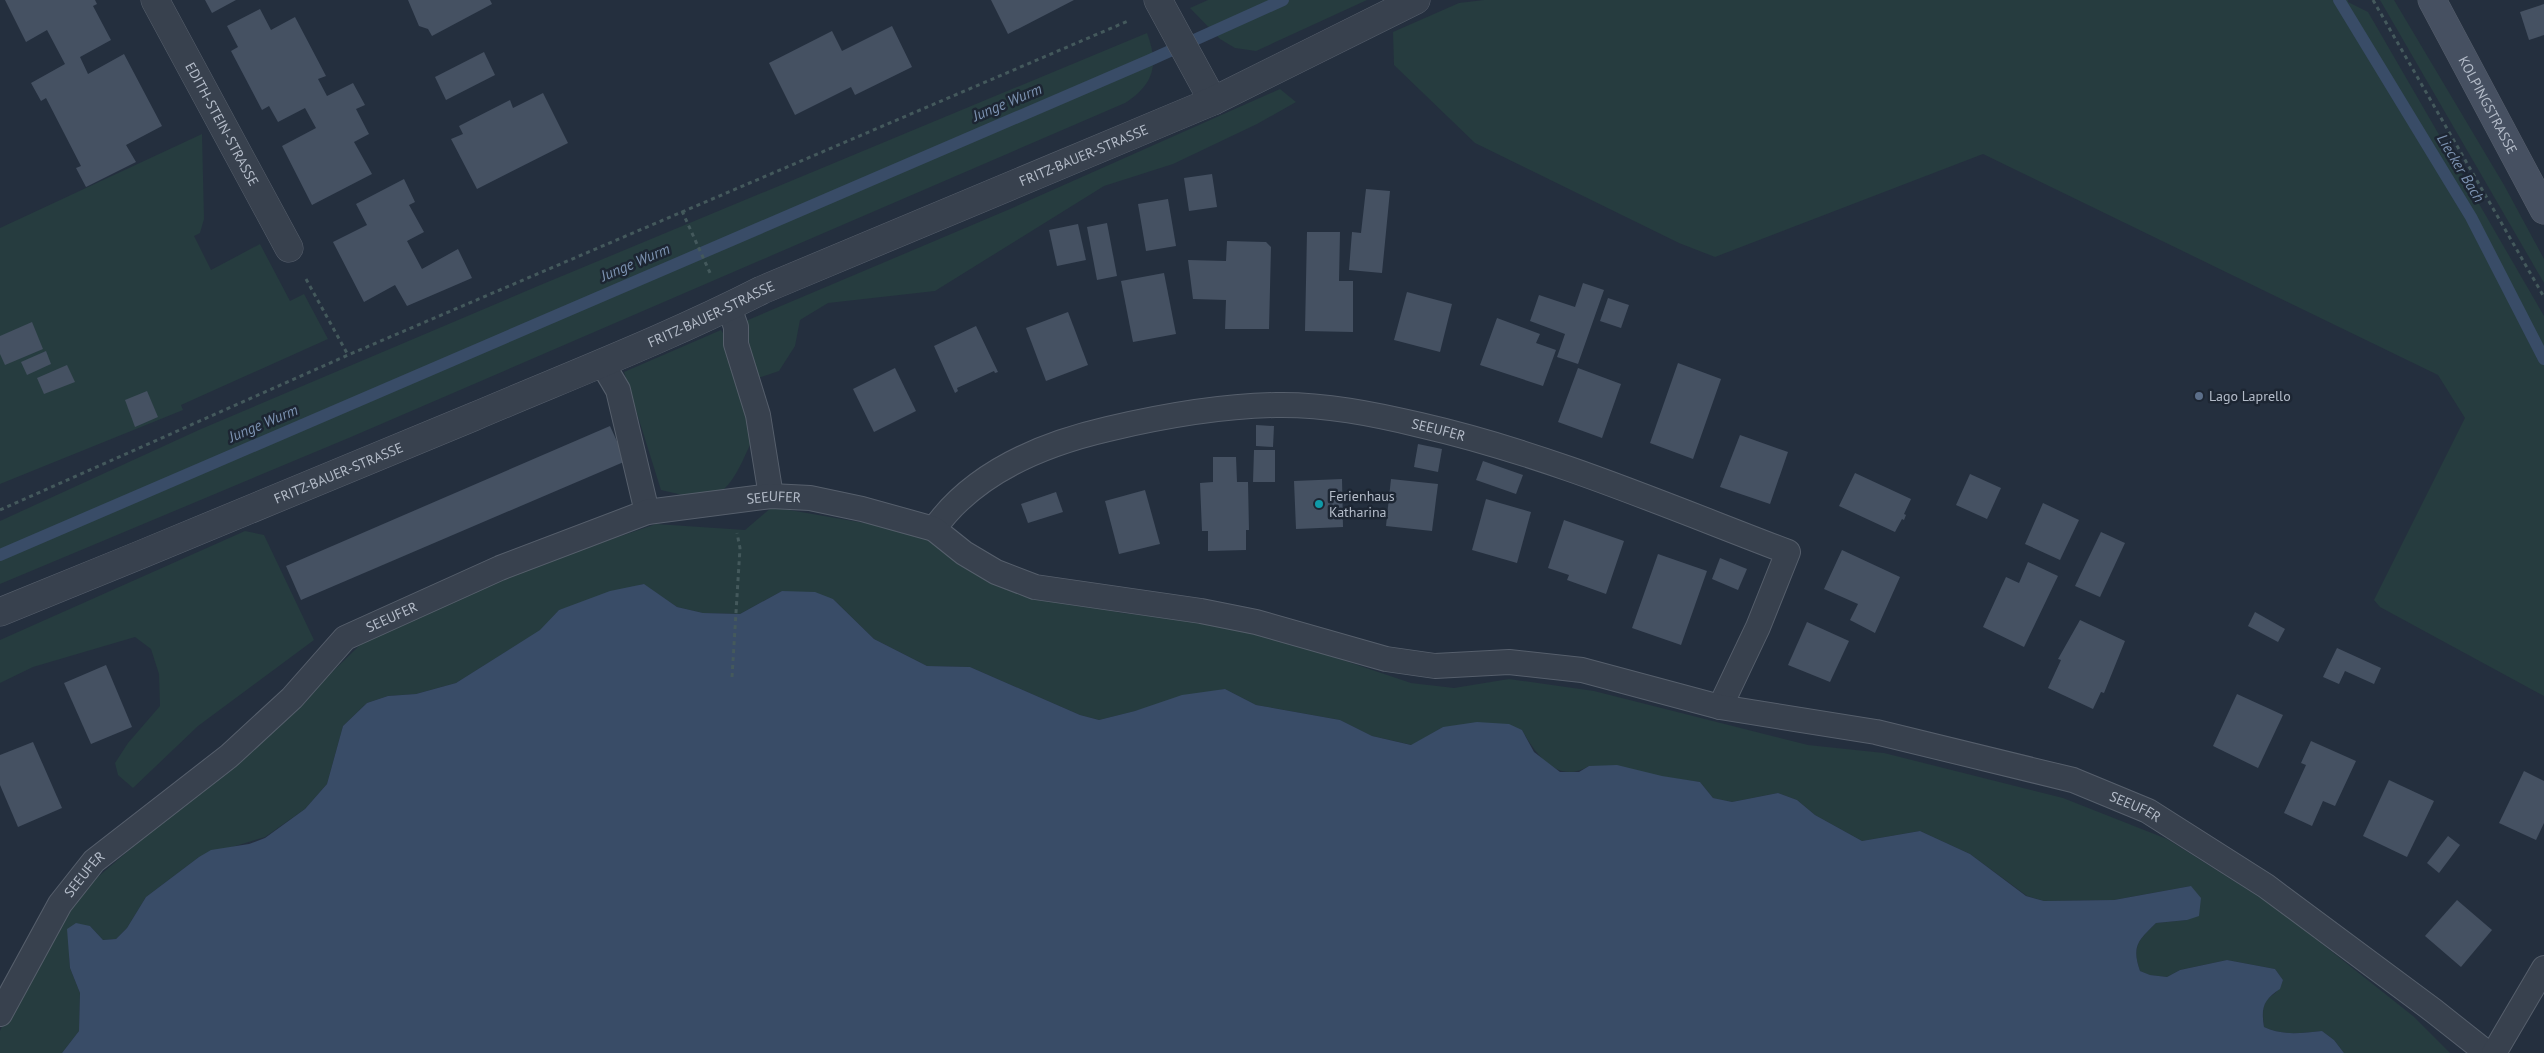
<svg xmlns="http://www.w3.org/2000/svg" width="2544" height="1053" viewBox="0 0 2544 1053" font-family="'PT Sans',sans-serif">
  <rect width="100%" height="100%" fill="#242f3e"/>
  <g fill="#263c3f">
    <path d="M1208,0H1367L1256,51L1235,48L1220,39L1190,8Z"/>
    <path d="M1484,0H2348V2L2368,12L2544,316V696L2380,607L2374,600L2465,418L2438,375L1983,154L1715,257L1679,243L1475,143L1394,65L1393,32L1459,3Z"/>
    <path d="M2380,0H2394L2504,185L2544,259V283Z"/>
    <path d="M1147,33C1159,65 1154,84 1125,103L351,437L0,584V521L201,429L538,286Z"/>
    <path d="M1280,89L1296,102L1257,124L1173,164L1104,186L935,291L828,303L800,320L795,346L779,371L758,378L741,323L1010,209Z"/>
    <path d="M202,134L204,219L200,233L194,236L211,270L260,244L290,301L304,294L328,339L181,405L183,410L0,484V228Z"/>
    <path d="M721,330L732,347L754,437C742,459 731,500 700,498C687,496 674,493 661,490L624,372Z"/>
    <path d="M772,507L911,531L1027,594L1122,613L1204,621L1274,637L1411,683L1454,688L1509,679L1594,691L1808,745L1884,753L2063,798L2167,839L2277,908L2413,1016L2450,1053H2344L2334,1040L2322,1031C2301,1033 2283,1036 2264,1027C2259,989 2275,1004 2283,980L2275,969L2227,960L2180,970L2167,977L2149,975L2140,971C2131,945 2139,940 2156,923L2187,920L2191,886L2114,900L2044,901L2027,896L1970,854L1920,831L1862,841L1815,815L1797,800L1778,793L1732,802L1713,798L1700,782L1589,766C1558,785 1536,755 1522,730L1443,727L1412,745L1372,736L1340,720L1256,705L1225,689L1099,720L1080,715L970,667L927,666L874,639L833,599L782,591L740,614L703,613L677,607L643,584L559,610L541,630L456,683L416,694L388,696L367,703L343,726L327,784L305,809L265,837L199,857L146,897L127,928L116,939L103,940L90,926L69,955L70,968L80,993L79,1031L62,1053H0V1031L24,976L60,921L92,882L156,827L235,766L360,645L430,608L580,550L656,524L745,530Z"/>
    <path d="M245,531L264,535L314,640L198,726L133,788L118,775L115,763L128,743L160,706L159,674L151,649L135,637L33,667L0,683V640Z"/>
  </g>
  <path fill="#394c67" d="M644,584L677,607L703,613L740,614L782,591L815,592L833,599L874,639L927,666L970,667L1080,715L1099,720L1135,711L1182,695L1225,689L1256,705L1340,720L1372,736L1411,745L1443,727L1477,722L1509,724L1522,730L1534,752L1560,772H1579L1589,766L1617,765L1662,776L1700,782L1713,798L1732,802L1778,793L1797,800L1815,815L1862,841L1920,831L1970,854L2026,896L2044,901L2114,900L2191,886L2201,898L2199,916L2187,920L2156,923C2139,940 2131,945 2140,971L2150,975L2167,977L2180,970L2227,960L2275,969L2283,980L2280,989C2263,1000 2261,1008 2264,1027C2283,1036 2301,1033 2322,1031L2334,1040L2344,1053H62L79,1031L80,993L70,968L67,929L76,923L90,926L103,940L116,939L127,928L146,897L199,857L211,850L249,844L265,838L305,809L327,784L343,726L367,703L388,696L416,694L456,683L540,630L559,610L610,591Z"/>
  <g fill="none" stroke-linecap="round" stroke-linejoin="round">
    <g stroke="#394c67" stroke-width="12">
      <path d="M2339,0L2471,217L2544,359"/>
      <path d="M0,555L1150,60L1283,0"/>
    </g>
  </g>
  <g fill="#455162">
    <path d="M5,0H95L97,4L93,6L111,40L80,57L88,74L124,54L162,126L126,145L136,162L86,187L76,168L81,166L46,98L41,101L31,83L65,64L47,30L26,42Z"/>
    <path d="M205,0H236L212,13Z"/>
    <path d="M408,0H490L492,4L432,36L428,29L419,26Z"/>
    <path d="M991,0H1074L1008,34Z"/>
    <path d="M2544,4V35L2529,40L2520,12Z"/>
    <path d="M260,9L271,30L295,17L326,76L318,79L327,96L353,83L365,105L356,109L369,134L354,142L372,174L312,205L282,146L316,128L305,108L278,122L269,106L262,110L231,51L238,47L227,26Z"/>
    <path d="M892,26L912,67L855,95L851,87L795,115L769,63L832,31L842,51Z"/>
    <path d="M484,52L495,75L446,100L435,77Z"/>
    <path d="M543,93L568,143L477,189L451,139L463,134L459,126L510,100L513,108Z"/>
    <path d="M1212,174L1217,207L1189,211L1184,178Z"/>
    <path d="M404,179L415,202L409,205L424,232L407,241L422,269L458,249L472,278L407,306L395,285L364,302L333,242L367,225L356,204Z"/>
    <path d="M1366,189L1390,191L1382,273L1349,270L1352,232L1361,233Z"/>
    <path d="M1168,199L1176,246L1146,251L1138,204Z"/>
    <path d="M1107,223L1117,276L1097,280L1087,227Z"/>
    <path d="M1078,224L1086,260L1057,266L1049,230Z"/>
    <path d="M1307,232H1340L1339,281H1353V332L1305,331Z"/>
    <path d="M1227,241L1266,242L1271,247L1269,329H1225L1226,300L1193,299L1188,260L1226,261Z"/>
    <path d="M1164,273L1176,334L1133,342L1121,281Z"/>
    <path d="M1583,283L1604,290L1578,364L1557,357L1565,334L1530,321L1539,295L1575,307Z"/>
    <path d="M1407,292L1452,304L1440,352L1394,340Z"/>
    <path d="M1608,298L1629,305L1621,328L1600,321Z"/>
    <path d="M1068,312L1088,365L1046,381L1026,328Z"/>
    <path d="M1497,318L1540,334L1536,343L1556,350L1543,386L1480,365Z"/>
    <path d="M32,322L43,349L5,365L0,354V336Z"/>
    <path d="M976,326L998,372L995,373L994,371L957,388L958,391L955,393L934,346Z"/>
    <path d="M46,351L51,364L27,375L21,362Z"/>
    <path d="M1678,363L1721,379L1693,459L1650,443Z"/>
    <path d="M67,365L75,382L44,394L37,378Z"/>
    <path d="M895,368L916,411L874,432L853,389Z"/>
    <path d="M1578,368L1621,384L1602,438L1558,422Z"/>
    <path d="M147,391L158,417L135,427L125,400Z"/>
    <path d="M1256,425L1274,426L1273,447L1256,446Z"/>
    <path d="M610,426L626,461L301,600L286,566Z"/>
    <path d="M1740,435L1788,452L1770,504L1720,487Z"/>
    <path d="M1418,444L1442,449L1438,472L1414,467Z"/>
    <path d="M1254,450H1275V482H1253Z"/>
    <path d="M1213,457H1236L1237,482H1248L1249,530H1246V550L1208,551V531H1202L1200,483L1213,482Z"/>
    <path d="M1483,461L1523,475L1516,494L1476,480Z"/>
    <path d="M1855,473L1911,499L1904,514L1906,515L1904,520L1902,519L1895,532L1839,506Z"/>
    <path d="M1970,474L2001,488L1987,519L1956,505Z"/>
    <path d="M1342,479L1343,527L1296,529L1294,481Z"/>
    <path d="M1391,479L1438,484L1432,531L1386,526Z"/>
    <path d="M1145,490L1160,544L1119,554L1105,501Z"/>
    <path d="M1056,492L1063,512L1028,523L1021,504Z"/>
    <path d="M1486,499L1531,512L1517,563L1472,550Z"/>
    <path d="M2043,503L2079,520L2060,560L2025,544Z"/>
    <path d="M1564,520L1624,541L1606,594L1567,580L1569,575L1548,568Z"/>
    <path d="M2101,532L2125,543L2100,597L2075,586Z"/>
    <path d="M1842,550L1900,577L1875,633L1850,620L1858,604L1824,589Z"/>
    <path d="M1658,554L1707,571L1681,645L1632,628Z"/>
    <path d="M1720,558L1747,569L1738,590L1712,579Z"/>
    <path d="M2028,562L2058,576L2024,647L1983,627L2006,577L2019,583Z"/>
    <path d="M2255,612L2285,629L2278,642L2248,626Z"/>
    <path d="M2080,620L2125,641L2104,693L2101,692L2093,709L2048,688L2061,660L2058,659Z"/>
    <path d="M1807,622L1849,641L1830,682L1788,665Z"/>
    <path d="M2337,648L2381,668L2374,684L2345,671L2339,684L2323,677Z"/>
    <path d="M106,665L132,727L91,744L64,683Z"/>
    <path d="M2237,694L2283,715L2258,768L2213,746Z"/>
    <path d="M2311,741L2356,761L2335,806L2323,801L2312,826L2284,813L2306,765L2301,763Z"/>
    <path d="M33,742L62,808L18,827L0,785V755Z"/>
    <path d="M2524,771L2544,781V823L2536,840L2499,823Z"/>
    <path d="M2389,780L2434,801L2407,857L2363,836Z"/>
    <path d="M2448,836L2460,845L2439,873L2427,863Z"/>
    <path d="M2457,900L2492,930L2461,967L2425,936Z"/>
  </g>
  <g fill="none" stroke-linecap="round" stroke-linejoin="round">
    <g stroke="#565f6c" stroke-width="26">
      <g id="service">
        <path d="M729,307L736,327V344L758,415L771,496"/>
        <path d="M602,363L618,390L647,512"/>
        <path id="s1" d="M934,529C974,472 1043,444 1108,429C1163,416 1219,406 1276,405C1324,404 1374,414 1420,425C1547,454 1667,506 1788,552L1758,627L1720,707"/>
        <path id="s2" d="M0,1014L60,904L94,861L229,756L292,698L345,638L500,568L647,512L771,496L810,498L862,509L934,529L964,553L996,572L1035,587L1201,611L1256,622L1386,659L1435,666L1509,662L1582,670L1720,707L1876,732L2073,780L2148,811L2266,886L2434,1011L2487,1053"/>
        <path d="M2494,1053L2544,968"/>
      </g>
    </g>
    <g stroke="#565f6c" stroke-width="29">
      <g id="minor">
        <path id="s3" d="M155,0L289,248"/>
        <path d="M1158,0L1213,101"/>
        <path id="s4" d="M0,612C158,548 315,483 473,417C569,376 668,338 762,290L1213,101L1416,0"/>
      </g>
    </g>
    <g stroke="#565f6c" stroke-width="29">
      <g id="secondary">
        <path id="s5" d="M2432,0L2544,210"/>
      </g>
    </g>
    <g stroke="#44595c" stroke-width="3" stroke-dasharray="4 4" stroke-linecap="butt">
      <path d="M2373,0L2544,297"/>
      <path d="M682,211L711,275"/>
      <path d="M306,279L348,355"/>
      <path d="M0,510L348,355L1128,21"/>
      <path d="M732,677L740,548L737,533"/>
    </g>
    <use href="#service" stroke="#38414e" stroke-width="24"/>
    <use href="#minor" stroke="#38414e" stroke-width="28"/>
    <use href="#secondary" stroke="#465061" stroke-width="28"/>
  </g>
  <circle fill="#5c6f8a" stroke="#1d2633" stroke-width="2" cx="2199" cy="396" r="5"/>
  <circle fill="#0f9aa8" stroke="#1d2633" stroke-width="2" cx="1319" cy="504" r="5"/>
  <g text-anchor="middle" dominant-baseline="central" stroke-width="5" stroke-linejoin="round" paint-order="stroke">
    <g font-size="14" fill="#b4bcc9" stroke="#1d2633">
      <text stroke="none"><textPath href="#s5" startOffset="119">KOLPINGSTRASSE</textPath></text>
      <text stroke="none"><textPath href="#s3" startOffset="141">EDITH-STEIN-STRASSE</textPath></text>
      <text stroke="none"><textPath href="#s4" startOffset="1176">FRITZ-BAUER-STRASSE</textPath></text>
      <text stroke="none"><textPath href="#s4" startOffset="771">FRITZ-BAUER-STRASSE</textPath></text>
      <text stroke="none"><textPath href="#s1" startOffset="540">SEEUFER</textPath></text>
      <text stroke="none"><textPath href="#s4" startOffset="366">FRITZ-BAUER-STRASSE</textPath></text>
      <text stroke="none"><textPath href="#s2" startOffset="972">SEEUFER</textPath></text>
      <text stroke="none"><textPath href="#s2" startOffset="568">SEEUFER</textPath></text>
      <text stroke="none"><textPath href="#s2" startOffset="2381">SEEUFER</textPath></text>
      <text stroke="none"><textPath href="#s2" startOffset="164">SEEUFER</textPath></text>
    </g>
    <g font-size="14" fill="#b4bcc9" stroke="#1d2633" text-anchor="start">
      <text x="2209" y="396">Lago Laprello</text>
      <text x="1329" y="496">Ferienhaus<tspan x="1329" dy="16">Katharina</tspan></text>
    </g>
    <g font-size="15" font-style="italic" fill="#7c92b1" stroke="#1d2633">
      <text transform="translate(1007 102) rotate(-23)">Junge Wurm</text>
      <text transform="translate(2461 168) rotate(59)">Liecker Bach</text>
      <text transform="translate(635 262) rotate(-23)">Junge Wurm</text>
      <text transform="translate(263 423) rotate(-23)">Junge Wurm</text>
    </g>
  </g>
</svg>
